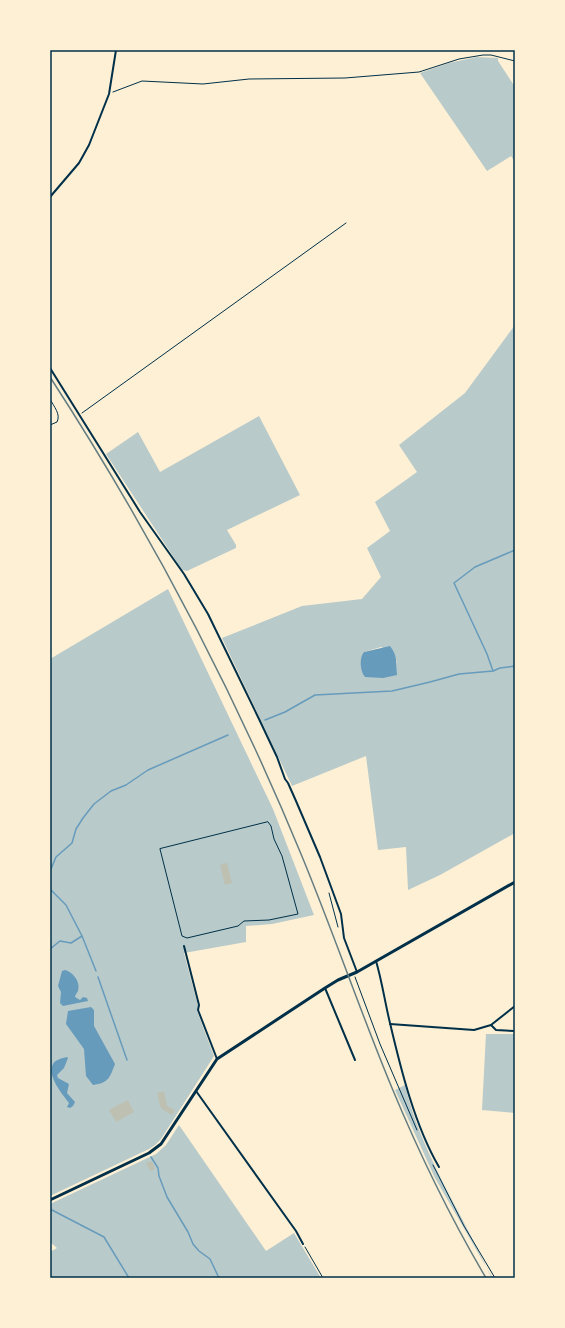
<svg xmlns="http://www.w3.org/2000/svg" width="565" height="1328" viewBox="0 0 565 1328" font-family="'Noto Sans',sans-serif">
  <rect width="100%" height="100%" fill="#fdf0d5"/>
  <g fill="#b9caca" fill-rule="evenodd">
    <path d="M477,57L498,58V61L515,87V162L511,156L487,171L420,73L449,63Z"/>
    <path d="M515,325V833L440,875L408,890L406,847L378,850L366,756L292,786L222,638L302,606L362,599L381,577L367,548L390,531L375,502L417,472L399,445L465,393ZM381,647L393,651L397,662L396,675L364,652Z"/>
    <path d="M259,416L300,495L227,530L236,545V548L187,571L182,570L106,454L138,432L160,472Z"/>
    <path d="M168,589L273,809L314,915L272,924L246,926V942L184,953L198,1006L197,1011L214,1056L161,1139L155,1145L149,1149L50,1196V659Z"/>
    <path d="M486,1034H515V1113L482,1110Z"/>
    <path d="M405,1085C421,1154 463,1214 491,1277L493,1276L494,1278L492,1277L435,1178L395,1090Z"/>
    <path d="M179,1125L266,1251L294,1233L321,1278H50V1252L57,1248L50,1242V1204L156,1154L166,1145Z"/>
  </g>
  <g fill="#669bbc">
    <path d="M390,646C398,656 396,663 397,675L383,678L365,677C360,671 359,658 364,652Z"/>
    <path d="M65,970C73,972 81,982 78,991C77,993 75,995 75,997L80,1000L83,997L87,998L88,1001L63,1006L60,1003L61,992L58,986L62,971Z"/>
    <path d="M91,1007L94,1010V1026L115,1064C110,1077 109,1083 93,1085L86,1076L84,1049L66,1024L68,1011Z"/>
    <path d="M67,1057L68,1058L64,1068L57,1075L58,1078L69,1084L67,1093L75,1102L73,1106L70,1108L67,1107L69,1103C63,1095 46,1075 53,1064C55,1060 62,1058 67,1057Z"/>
  </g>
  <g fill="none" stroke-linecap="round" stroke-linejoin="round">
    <g stroke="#669bbc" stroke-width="1.5">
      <path d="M493,671L487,654L454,583L475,567L515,550"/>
      <path d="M265,720L285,712L315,695L392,691L430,682L459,674L493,671L500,668L515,666"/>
      <path d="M51,869L56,857L72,843L76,829L83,818L94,804L111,791L126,785L148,770L228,735"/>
      <path d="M50,876V869"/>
      <path d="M50,889L66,905L82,936L96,971"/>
      <path d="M50,949L60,941L71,943L82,936"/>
      <path d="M98,977L127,1060"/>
      <path d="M151,1157L158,1168L159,1176L167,1197L188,1232L193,1244L199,1251L210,1259L219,1278"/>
      <path d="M50,1209L104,1237L129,1278"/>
    </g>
  </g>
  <g fill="#bec0b2">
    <path d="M227,863L232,883L225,885L220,865Z"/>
    <path d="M164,1091L167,1106L175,1110L172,1115L162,1109L160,1106L157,1093Z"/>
    <path d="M128,1100L134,1112L116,1122L109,1110Z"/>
    <path d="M152,1161L155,1169L150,1171L146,1163Z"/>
  </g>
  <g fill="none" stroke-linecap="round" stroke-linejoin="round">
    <g stroke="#003049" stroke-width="1">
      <path d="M113,92L142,81L203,84L249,79L345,78L419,72L459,59L483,55H491L515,61"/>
      <path d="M50,399C54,407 61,414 57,422L50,425"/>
      <path d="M82,413L346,223"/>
      <path d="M268,822L271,826L274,839L282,856L298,914L269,920L244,921L238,926L187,938L182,936L160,849Z"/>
      <path d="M329,893L338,927"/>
      <path d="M355,977L380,1044L417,1130"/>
      <path d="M433,1165L464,1226L495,1278"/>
      <path d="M305,1247L323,1278"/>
    </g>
    <g stroke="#003049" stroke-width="2">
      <path d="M50,197L79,163L89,145L109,94L116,50"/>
      <path d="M50,368L140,512L184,574L208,614L259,719L277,757L285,779L288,783L296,801L320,857L341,914L344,938L357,972"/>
      <path d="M184,946L199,1005L198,1010L217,1059"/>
      <path d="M376,961C382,981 385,1003 390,1023C401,1070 415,1126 439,1167"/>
      <path d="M325,988L355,1060"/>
      <path d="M390,1024L474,1030L491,1025L515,1006"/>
      <path d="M491,1025L496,1030L515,1031"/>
      <path d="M196,1091L296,1231L303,1244"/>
    </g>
    <path stroke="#003049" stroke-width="3" d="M50,1200L149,1153L161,1144L217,1059L325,988L338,980L357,972L515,882"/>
    <path stroke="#657d81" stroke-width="1.5" d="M50,377C148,528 232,687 301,854C333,931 360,1011 392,1088C419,1153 450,1217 486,1278"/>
  </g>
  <rect width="565" height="1328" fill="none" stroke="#fdf0d5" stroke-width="102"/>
  <rect x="51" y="51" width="463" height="1226" fill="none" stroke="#003049" stroke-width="1.5"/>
</svg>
